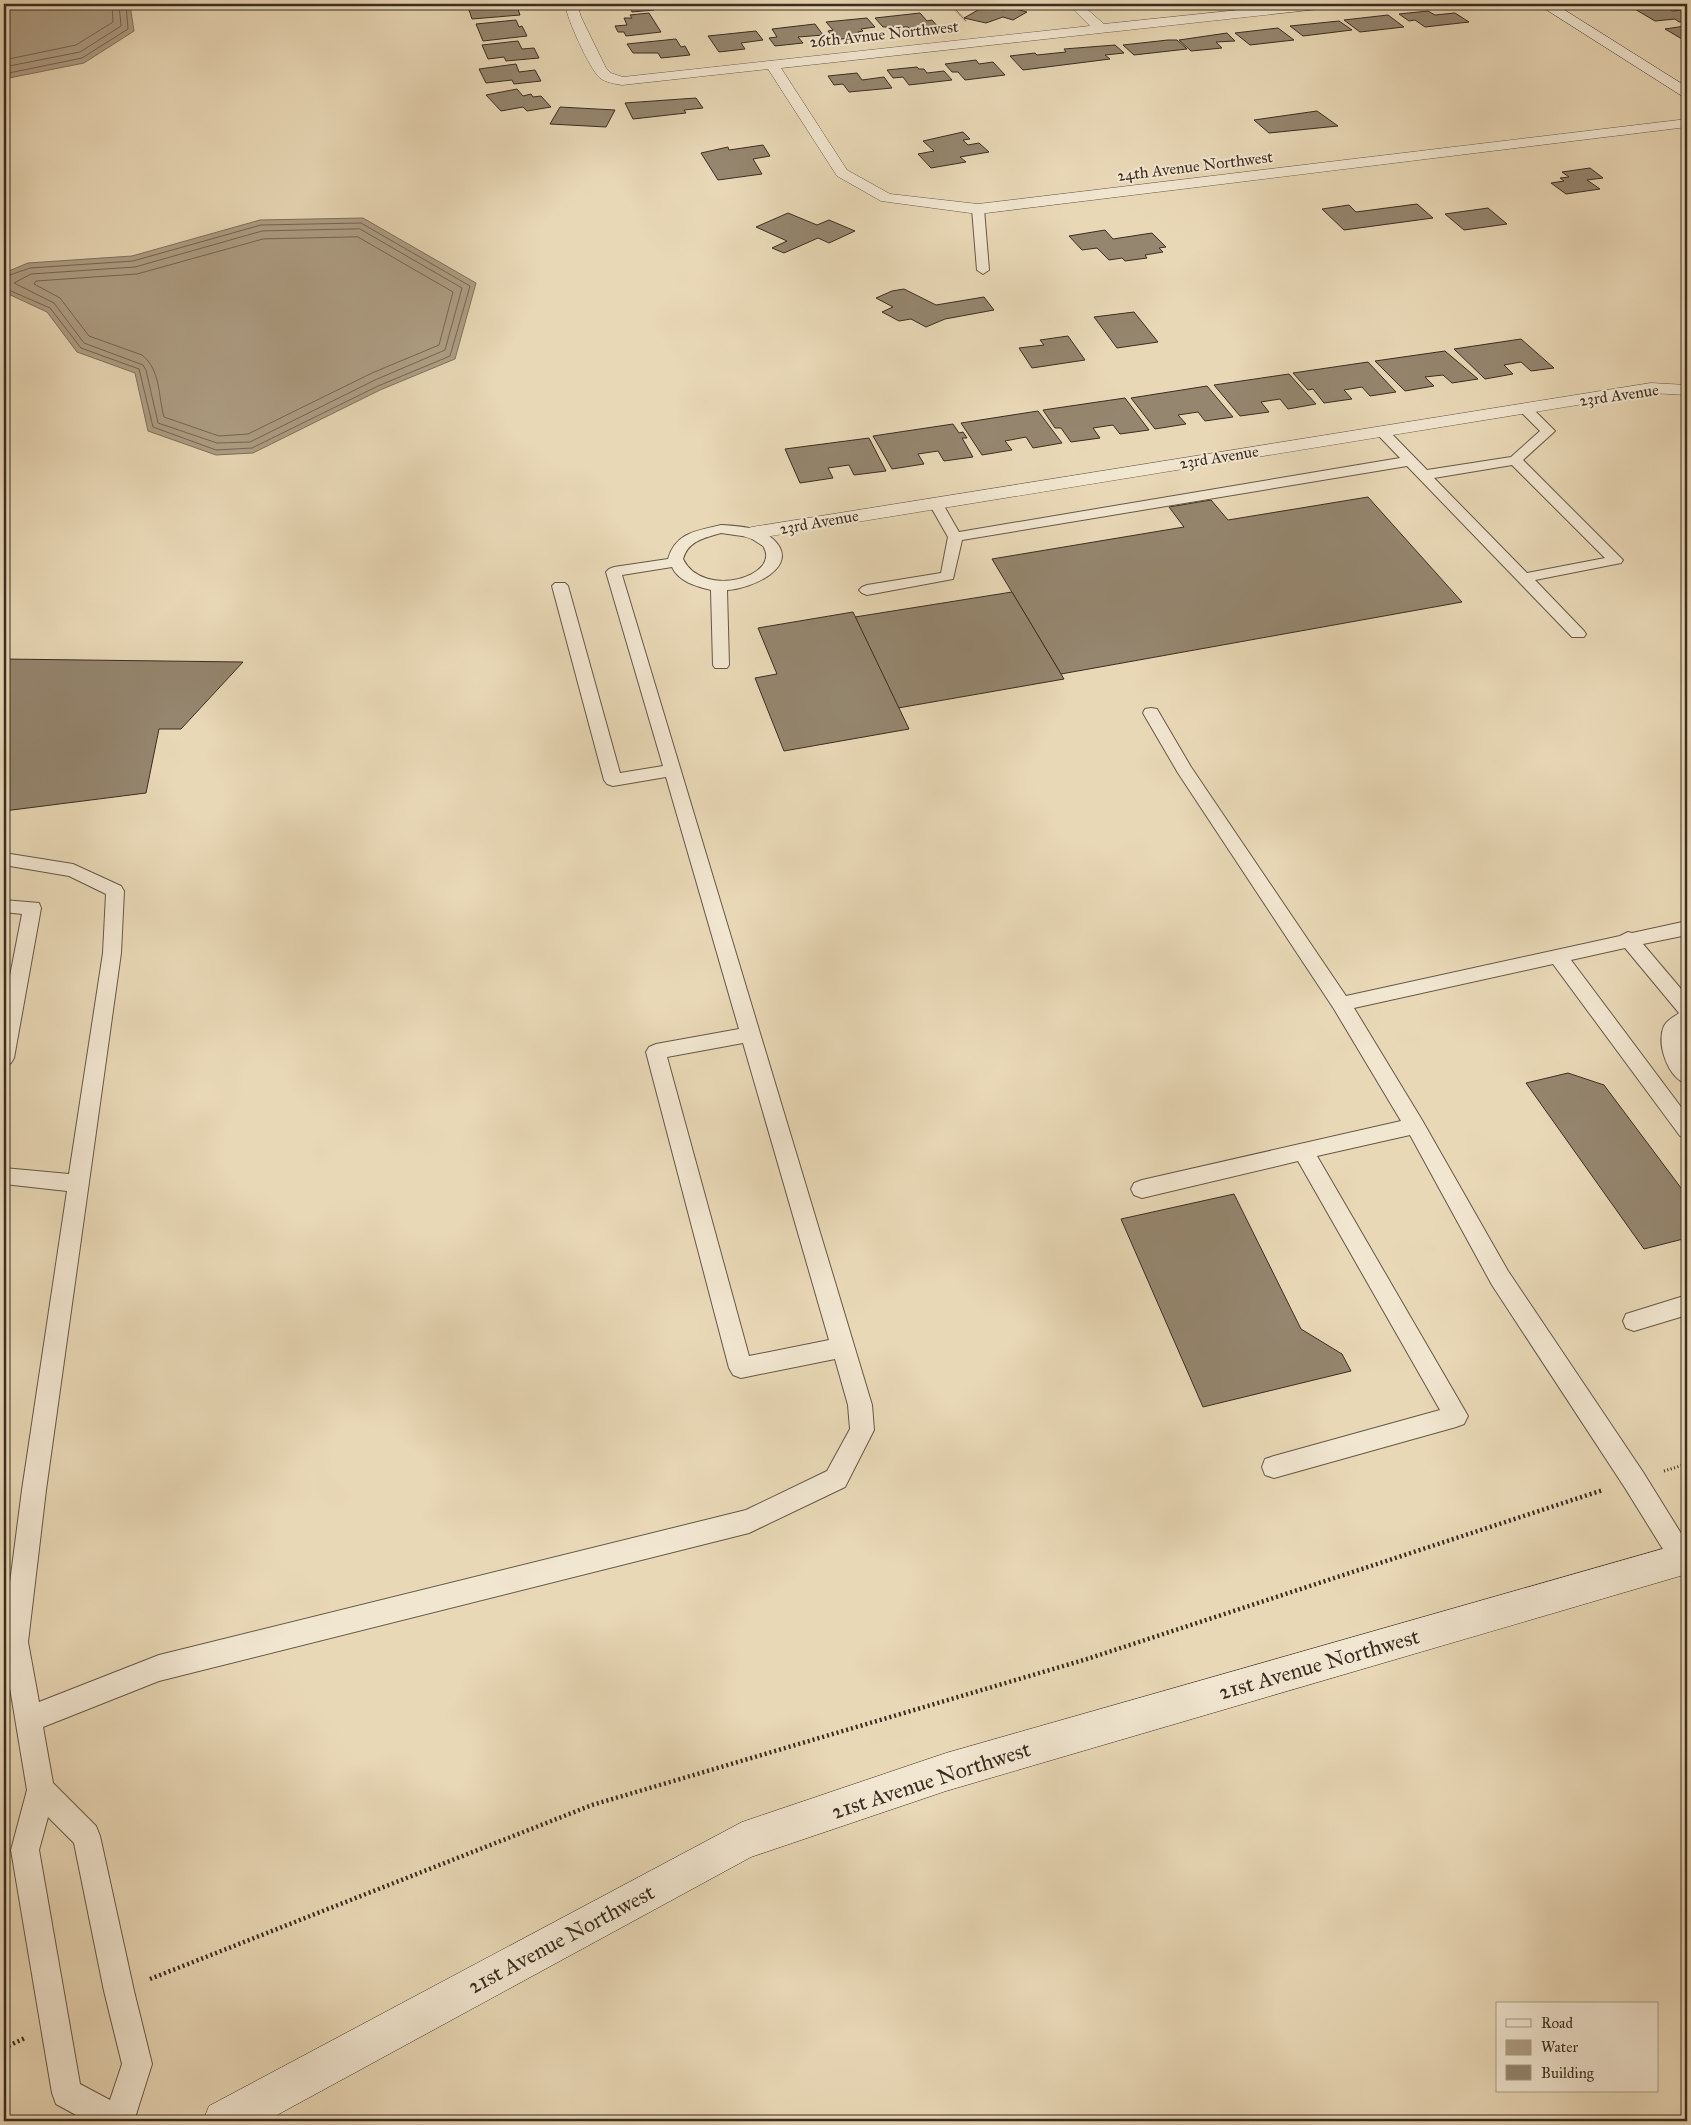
<svg xmlns="http://www.w3.org/2000/svg" width="1691" height="2125" viewBox="0 0 1691 2125" font-family="'IM FELL Great Primer',serif">
  <rect width="100%" height="100%" fill="#e9d8b6"/>
  <filter id="stains"><feTurbulence type="fractalNoise" baseFrequency=".004" numOctaves="4"/><feColorMatrix values="0 0 0 0 .2 0 0 0 0 .09 0 0 0 0 .02 0 0 0 .5 -.17"/></filter>
  <radialGradient id="worn" r=".72"><stop offset=".6" stop-color="#630" stop-opacity="0"/><stop offset="1" stop-color="#630" stop-opacity=".3"/></radialGradient>
  <g fill="#ae9e84" stroke="#80715d">
    <path d="M4,4H132L130,5L134,31L84,63L4,79Z"/>
    <path d="M363,218L476,283L455,359L380,390L253,453L216,455L148,431L135,373L77,352L47,312L4,292V273L28,263L132,256L260,220Z"/>
  </g>
  <g fill="none" stroke-linecap="round" stroke-linejoin="round">
    <g stroke="#746653" stroke-width="1">
      <path d="M4,60L76,45L113,22L112,4"/>
      <path d="M4,67L80,52L121,26L119,4"/>
      <path d="M4,74L82,58L128,29L126,4"/>
      <path d="M360,229L462,288L445,350L375,380L250,442L217,443L158,423L146,370L143,365L84,343L54,303L14,283L31,274L135,267L262,231Z"/>
      <path d="M358,237L453,292L439,345L372,373L248,434L219,436L164,417C158,396 161,370 142,355L89,336L60,298L34,284L36,281L137,274L263,239Z"/>
      <path d="M4,277L30,268L133,261L261,225L361,223L470,286L450,356L378,386L252,448L216,450L153,427L139,369L81,348L50,308L4,288"/>
    </g>
  </g>
  <g fill="#95866f" stroke="#3b2d22">
    <path d="M467,4H492L493,5H502L503,7L517,6L520,15L472,19Z"/>
    <path d="M628,4H651L654,10L632,12Z"/>
    <path d="M1652,5L1657,9L1667,8L1673,11L1681,10L1687,14V21L1679,22L1675,19L1655,21L1633,8Z"/>
    <path d="M985,6L1004,10L1008,7L1027,12L1013,20L1003,17L986,23L964,18Z"/>
    <path d="M1428,11L1435,15L1455,13L1469,22L1425,27L1415,20L1409,21L1399,14Z"/>
    <path d="M649,13L661,32L626,36L624,32H618L615,26L627,25L624,18H632L630,15Z"/>
    <path d="M920,13L927,21L932,20L939,28L912,31L908,27H883L875,18Z"/>
    <path d="M1388,15L1404,27L1360,32L1344,20Z"/>
    <path d="M867,18L875,27L861,29L863,31L858,32L862,36L835,40L828,31L833,30L826,22Z"/>
    <path d="M516,20L519,27L522,26L527,36L483,41L476,24Z"/>
    <path d="M1339,21L1352,30L1303,36L1290,26Z"/>
    <path d="M815,24L823,35L798,37L803,43L775,46L769,38L777,37L772,29Z"/>
    <path d="M1682,24H1687V42L1665,29L1685,26Z"/>
    <path d="M1278,28L1294,40L1250,45L1235,33Z"/>
    <path d="M756,31L763,40L741,43L745,49L719,52L708,36Z"/>
    <path d="M1227,33L1235,41L1216,42L1222,48L1191,51L1179,40Z"/>
    <path d="M676,39L681,47L685,46L690,55L661,58L658,53H633L627,44Z"/>
    <path d="M1168,40H1177L1187,49L1134,55L1123,45Z"/>
    <path d="M518,41L522,49L534,48L539,58L506,61L504,57L488,59L482,45Z"/>
    <path d="M1115,45L1124,53L1105,55L1110,59L1023,70L1010,56L1035,53L1037,55L1066,52L1064,49Z"/>
    <path d="M976,60L979,64L993,62L1005,75L965,80L958,72H952L945,64Z"/>
    <path d="M516,64L519,72L535,70L541,81L514,84L512,80L486,83L479,69Z"/>
    <path d="M917,67L919,69H924L927,73L944,71L952,80L909,85L903,77L893,78L887,70Z"/>
    <path d="M857,73L862,80L884,77L892,88L849,92L843,84L834,85L828,76Z"/>
    <path d="M517,89L523,96L531,94L533,97L541,96L551,107L527,111L523,107L501,111L486,95Z"/>
    <path d="M696,98L703,108L684,110L686,113L633,119L625,103Z"/>
    <path d="M560,107L615,110L606,127L550,124Z"/>
    <path d="M1317,111L1338,126L1269,133L1254,120Z"/>
    <path d="M963,132L970,139L963,140L968,145L979,143L989,152L960,157L966,162L931,168L918,154L934,151L923,141Z"/>
    <path d="M763,145L770,156L753,159L762,174L718,180L701,153L728,147L729,150Z"/>
    <path d="M1590,168L1603,178L1587,180L1600,189L1566,194L1551,183L1564,181L1560,178L1569,177L1562,172Z"/>
    <path d="M1417,204L1433,218L1344,230L1322,209L1349,205L1356,212Z"/>
    <path d="M1488,208L1507,224L1464,230L1445,214Z"/>
    <path d="M788,213L817,225L829,220L855,231L829,243L818,238L784,253L772,248L787,241L756,227Z"/>
    <path d="M1105,230L1113,239L1152,233L1166,247L1159,248L1163,252L1145,255L1147,258L1125,261L1122,258L1109,260L1097,248L1082,250L1069,236Z"/>
    <path d="M904,289L936,305L984,297L994,310L945,319L926,327L911,319L899,321L882,312L893,307L876,298L892,291Z"/>
    <path d="M1134,312L1158,342L1117,348L1094,317Z"/>
    <path d="M1068,336L1085,360L1032,368L1019,348L1044,345L1040,340Z"/>
    <path d="M1521,339L1554,368L1531,371L1521,362L1504,365L1513,374L1485,379L1454,349Z"/>
    <path d="M1445,351L1478,379L1452,383L1443,375L1425,377L1434,386L1405,391L1375,361Z"/>
    <path d="M1368,362L1396,392L1370,396L1362,387L1344,390L1352,399L1324,403L1313,389L1308,390L1293,373Z"/>
    <path d="M1289,374L1316,404L1288,409L1280,399L1261,402L1269,412L1240,416L1214,385Z"/>
    <path d="M1207,386L1233,417L1205,421L1198,412L1178,415L1186,424L1155,429L1131,398Z"/>
    <path d="M1125,398L1149,430L1120,434L1113,425L1093,428L1100,438L1071,442L1061,428H1055L1043,410Z"/>
    <path d="M1038,411L1062,443L1033,448L1026,437L1005,441L1012,450L982,455L961,423Z"/>
    <path d="M953,424L959,433L963,432L967,438H962L973,457L944,461L938,451L918,454L924,464L892,469L873,436Z"/>
    <path d="M869,438L886,471L854,475L849,465L828,468L833,478L800,483L785,449Z"/>
    <path d="M1368,497L1462,602L1061,674L992,559L1184,527L1169,507L1211,500L1228,520Z"/>
    <path d="M1012,592L1064,679L898,708L855,617Z"/>
    <path d="M853,612L909,729L784,751L755,678L777,674L758,628Z"/>
    <path d="M4,659L243,662L181,729H159L146,793L4,811Z"/>
    <path d="M1568,1073L1604,1085L1687,1196V1238L1644,1249L1526,1083Z"/>
    <path d="M1234,1194L1301,1329L1342,1354L1351,1371L1203,1407L1121,1219Z"/>
  </g>
  <g fill="none" stroke-linecap="round" stroke-linejoin="round">
    <g stroke="#665847" stroke-width="2">
      <g id="lane">
        <path d="M978,206L984,209L989,270L983,274L977,270L972,209Z"/>
        <path d="M1525,405L1530,406L1555,431L1523,460L1623,560L1621,563L1616,564L1535,580L1584,631L1586,634L1584,637H1572L1407,466L962,540L953,579L867,595L862,593L859,590L862,587L867,585L941,573L948,537L928,502L930,499H940L959,532L1400,458L1375,432L1382,428L1387,429L1427,470L1511,457L1540,431L1518,409ZM1512,465L1605,558L1527,573L1434,478Z"/>
        <path d="M721,525C737,526 760,527 773,539C803,567 750,589 727,590L729,665L727,668H715L713,665L711,590C696,586 679,582 672,567L622,575L872,1405L874,1430L845,1487L749,1533L159,1681L43,1727L53,1783L96,1826L100,1836L134,1991L152,2064L134,2121H87L56,2104L52,2093L11,1850L27,1790L4,1652V1629L22,1490L67,1191L4,1184V1168L69,1174L103,953L106,894L69,876L4,865V853L73,864L121,886L124,891L121,953L46,1490L28,1642L39,1702L159,1655L746,1510L827,1471L850,1429L848,1405L835,1359L741,1378L733,1375L729,1368L646,1052L649,1047L656,1044L739,1029L666,777L613,786L607,784L604,780L552,586L555,583H565L568,586L620,773L663,766L606,572L609,569L614,567L668,559C676,532 697,531 721,525ZM721,533L749,537L763,546C783,576 703,600 683,559C688,541 704,538 721,533ZM743,1043L829,1340L749,1356L667,1057ZM48,1817L74,1843L104,1991L122,2064L110,2100L80,2084L39,1850Z"/>
        <path d="M1151,708L1157,709L1191,767L1346,996L1620,936L1628,932L1632,933L1687,921V935L1643,944L1687,996V1028L1682,1031V1049L1687,1061V1084C1668,1078 1656,1044 1664,1026C1667,1020 1674,1017 1679,1013L1625,948L1571,960L1687,1115V1138L1680,1136L1553,964L1354,1008L1422,1120L1508,1271L1643,1472L1687,1543V1569L1683,1571L1674,1567L1625,1488L1492,1285L1410,1135L1317,1156L1468,1416L1464,1424L1456,1427L1274,1478L1265,1475L1262,1467L1265,1459L1274,1456L1440,1410L1298,1161L1142,1198L1134,1195L1131,1189L1134,1183L1142,1180L1401,1121L1334,1009L1178,773L1143,713L1145,709Z"/>
        <path d="M4,900L39,903L41,908L14,1058L11,1063L4,1066V1007L22,914L4,912Z"/>
        <path d="M1687,1295V1315L1634,1331L1626,1328L1623,1321L1626,1314Z"/>
      </g>
    </g>
    <g stroke="#665847" stroke-width="1">
      <g id="street">
        <path d="M565,4H577L581,17L606,68L611,73L623,77L1090,26L1068,4H1081L1104,24L1295,4H1334L1328,8L781,68L847,170L890,194L978,204L1687,119V127L978,214L881,201L837,176L768,69L622,85C615,84 605,82 600,78C589,68 567,19 565,4Z"/>
        <path d="M1651,383L1687,385V395L1651,393L752,539L745,537L742,533L745,529L752,527Z"/>
      </g>
    </g>
    <g stroke="#3b2d22" stroke-width="1">
      <g id="secondary">
        <path d="M1541,4H1555L1687,87V97L1682,96L1542,7Z"/>
        <path d="M1687,1542V1574L946,1791L751,1857L266,2121H203L209,2106L742,1822L946,1753Z"/>
      </g>
    </g>
    <g stroke="#3b2d22" stroke-width="2" stroke-dasharray="0.5 1" stroke-linecap="butt">
      <path d="M800,4H846"/>
      <path d="M950,4L966,21"/>
    </g>
    <path stroke="#3b2d22" stroke-width="3" stroke-dasharray="1 2.5" stroke-linecap="butt" d="M1664,1471L1687,1464"/>
    <g stroke="#3b2d22" stroke-width="4.5" stroke-dasharray="2 3" stroke-linecap="butt">
      <path d="M150,1979L592,1805L1087,1659L1603,1490"/>
      <path d="M4,2048L25,2038"/>
    </g>
    <use href="#lane" fill="#f1e6d0" fill-rule="evenodd"/>
    <use href="#street" fill="#f1e6d0" fill-rule="evenodd"/>
    <use href="#secondary" fill="#f1e6d0" fill-rule="evenodd"/>
  </g>
  <g text-anchor="middle" dominant-baseline="central" stroke-width="4" stroke-linejoin="round" paint-order="stroke">
    <g font-size="16" fill="#3b2d22" stroke="#f1e6d0">
      <text transform="translate(884 34) rotate(-6)">26th Avnue Northwest</text>
      <text transform="translate(1195 166) rotate(-7)">24th Avenue Northwest</text>
      <text transform="translate(1619 395) rotate(-8)">23rd Avenue</text>
      <text transform="translate(1219 457) rotate(-9)">23rd Avenue</text>
      <text transform="translate(819 522) rotate(-10)">23rd Avenue</text>
    </g>
    <g font-size="22" fill="#3b2d22" stroke="#f1e6d0">
      <text transform="translate(1319 1664) rotate(-16)">21st Avenue Northwest</text>
      <text transform="translate(931 1780) rotate(-18)">21st Avenue Northwest</text>
      <text transform="translate(561 1939) rotate(-28)">21st Avenue Northwest</text>
    </g>
  </g>
  <rect width="1691" height="2125" fill="none" stroke="#e9d8b6" stroke-width="20"/>
  <rect x="5" y="5" width="1681" height="2115" fill="none" stroke="#3b2d22" stroke-width="2.5"/>
  <rect x="10" y="10" width="1671" height="2105" fill="none" stroke="#3b2d22"/>
  <rect x="1496" y="2002" width="162" height="90" fill="#f1e6d0" stroke="#a89c8a"/>
  <rect x="1506" y="2019" width="25" height="8" fill="#f1e6d0" stroke="#a89c8a"/>
  <text x="1541" y="2028" font-size="15" fill="#3b2d22">Road</text>
  <rect x="1506" y="2040" width="25" height="15" fill="#ae9e84" stroke="#a89c8a"/>
  <text x="1541" y="2052" font-size="15" fill="#3b2d22">Water</text>
  <rect x="1506" y="2065" width="25" height="15" fill="#95866f" stroke="#a89c8a"/>
  <text x="1541" y="2078" font-size="15" fill="#3b2d22">Building</text>
  <rect width="100%" height="100%" filter="url(#stains)"/>
  <rect width="100%" height="100%" fill="url(#worn)"/>
</svg>
